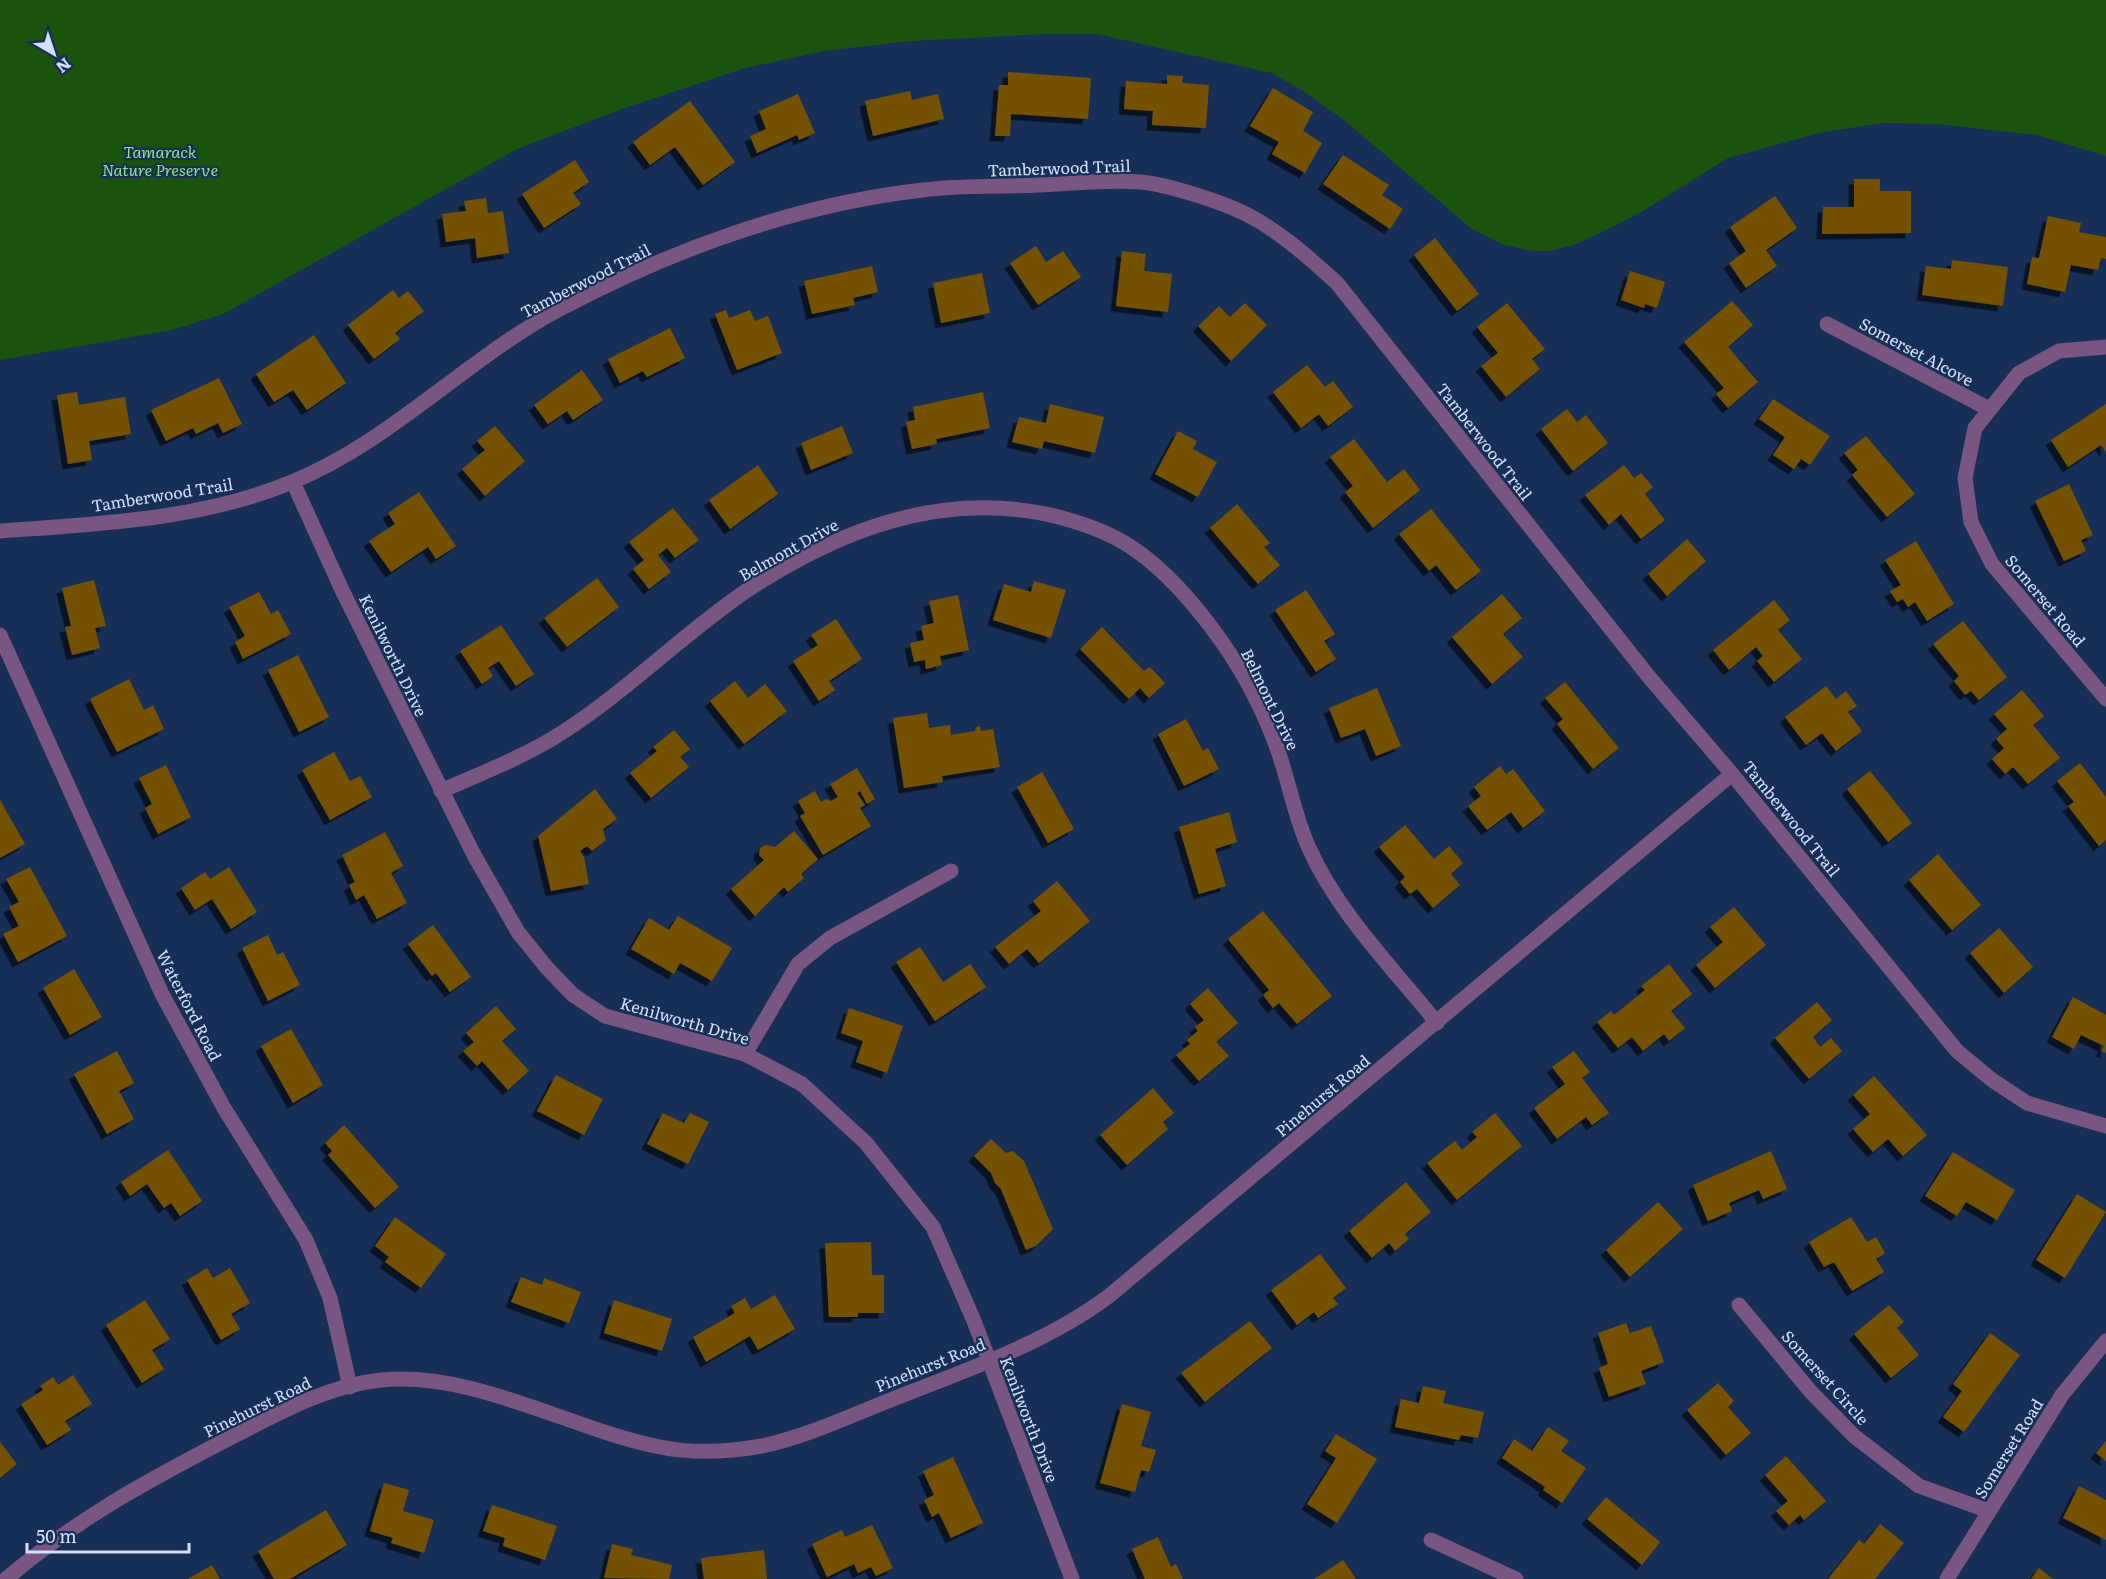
<svg xmlns="http://www.w3.org/2000/svg" width="2106" height="1579" viewBox="0 0 2106 1579" font-family="Literata,serif">
  <defs>
    <filter id="shadow"><feDropShadow dx="-5.5" dy="5.5" stdDeviation="0" flood-color="#0009"/></filter>
  </defs>
  <rect width="100%" height="100%" fill="#172f57"/>
  <path fill="#1a530d" d="M0,0H2106V156L2037,135L1937,124L1881,123L1819,133L1728,158L1643,211L1610,228L1574,245L1549,251H1533L1504,245L1472,229L1344,120L1303,91L1272,73L1097,34H1047L911,41L823,51L742,69L619,110L517,149L223,314L172,330L0,360Z"/>
  <g fill="#735100" filter="url(#shadow)">
    <path d="M1008,72L1091,78L1088,119L1011,114L1010,136H995L999,85H1008Z"/>
    <path d="M1167,75L1183,76L1182,83L1209,85L1206,128L1152,125L1153,111L1124,109L1126,81L1167,84Z"/>
    <path d="M1273,88L1313,112L1303,131L1322,143L1305,173L1272,154L1279,142L1250,126Z"/>
    <path d="M910,91L912,100L938,94L944,119L873,136L865,101Z"/>
    <path d="M798,94L815,133L799,140L797,135L757,153L750,136L766,129L759,111Z"/>
    <path d="M690,101L735,162L703,185L675,147L650,165L633,142Z"/>
    <path d="M1343,155L1389,185L1382,195L1403,209L1390,229L1323,184Z"/>
    <path d="M575,160L589,182L573,193L581,204L544,228L522,194Z"/>
    <path d="M1854,179H1880V191H1911V233L1822,234L1823,207H1854Z"/>
    <path d="M1775,196L1797,228L1766,250L1777,266L1746,288L1729,263L1746,251L1730,227Z"/>
    <path d="M486,198L488,213L503,211L509,253L477,258L475,238L446,242L442,214L466,211L464,201Z"/>
    <path d="M2048,216L2081,223L2079,232L2106,237V259L2101,258L2098,270L2071,265L2065,292L2027,284L2032,257L2039,258Z"/>
    <path d="M1435,238L1479,294L1457,311L1414,255Z"/>
    <path d="M1036,246L1046,262L1063,251L1081,277L1038,305L1010,263Z"/>
    <path d="M1122,251L1146,254L1144,271L1172,274L1168,312L1116,306Z"/>
    <path d="M1952,260L2008,267L2003,306L1922,295L1926,266L1951,269Z"/>
    <path d="M872,266L878,292L853,298L855,305L812,314L804,281Z"/>
    <path d="M1630,271L1665,282L1657,308L1645,304L1644,308L1621,300Z"/>
    <path d="M982,273L990,313L941,323L933,283Z"/>
    <path d="M393,290L399,298L408,291L424,311L395,333L400,339L374,359L348,325Z"/>
    <path d="M1732,301L1753,325L1728,347L1758,382L1728,408L1716,394L1724,388L1684,342Z"/>
    <path d="M1245,303L1267,325L1231,361L1198,326L1219,306L1230,317Z"/>
    <path d="M1507,303L1545,349L1532,359L1540,369L1506,397L1481,366L1498,353L1477,327Z"/>
    <path d="M726,310L729,318L750,310L755,321L768,316L782,353L737,370L715,314Z"/>
    <path d="M670,328L685,358L647,377L643,371L620,383L608,359Z"/>
    <path d="M314,335L346,383L307,410L293,390L274,402L256,374Z"/>
    <path d="M1307,365L1325,387L1333,381L1353,407L1328,426L1319,414L1301,428L1273,392Z"/>
    <path d="M582,370L603,400L573,420L567,411L548,424L534,405Z"/>
    <path d="M219,378L242,424L223,433L218,423L196,434L193,428L166,441L151,410Z"/>
    <path d="M77,392L79,405L125,397L131,434L89,441L92,460L68,464L57,395Z"/>
    <path d="M983,392L990,428L936,439L937,444L912,449L906,422L915,420L913,407Z"/>
    <path d="M1773,399L1830,436L1810,465L1801,459L1794,469L1773,455L1785,437L1759,419Z"/>
    <path d="M1050,404L1104,417L1095,453L1044,441L1042,449L1012,442L1019,417L1046,423Z"/>
    <path d="M2106,404V452L2101,445L2068,467L2051,440Z"/>
    <path d="M1567,409L1577,422L1586,415L1608,443L1573,471L1541,429Z"/>
    <path d="M495,426L525,461L485,496L462,469L485,450L477,441Z"/>
    <path d="M842,426L853,453L811,470L801,443Z"/>
    <path d="M1178,431L1197,441L1193,449L1217,462L1198,497L1155,474Z"/>
    <path d="M1866,436L1915,494L1887,517L1852,475L1858,470L1844,453Z"/>
    <path d="M1354,439L1387,482L1404,469L1420,490L1373,528L1345,492L1353,486L1330,457Z"/>
    <path d="M758,465L778,494L730,529L709,500Z"/>
    <path d="M1624,465L1634,478L1641,473L1653,487L1645,494L1665,520L1641,539L1621,514L1609,525L1585,495Z"/>
    <path d="M2069,484L2093,535L2081,540L2086,551L2064,561L2035,501Z"/>
    <path d="M419,492L456,546L436,559L428,547L391,572L369,541L395,524L388,513Z"/>
    <path d="M1237,504L1270,543L1264,547L1280,565L1258,584L1210,528Z"/>
    <path d="M673,508L699,540L675,558L667,548L658,555L671,572L649,589L633,569L644,560L629,542Z"/>
    <path d="M1431,509L1481,571L1456,590L1436,565L1429,571L1399,534Z"/>
    <path d="M1687,539L1706,561L1667,596L1648,574Z"/>
    <path d="M1916,541L1954,604L1927,621L1915,602L1908,607L1903,599L1897,602L1890,591L1901,585L1885,560Z"/>
    <path d="M597,578L619,607L567,647L544,618Z"/>
    <path d="M94,580L106,626L95,628L100,648L72,655L65,627L71,626L62,588Z"/>
    <path d="M1034,581L1066,590L1051,638L993,620L1004,584L1031,592Z"/>
    <path d="M1306,590L1335,634L1324,641L1336,659L1316,672L1275,610Z"/>
    <path d="M259,592L271,614L278,610L291,634L243,659L235,642L245,636L229,607Z"/>
    <path d="M1502,594L1522,618L1503,634L1523,657L1492,684L1452,637Z"/>
    <path d="M958,595L969,650L940,656L942,665L926,669L925,660L914,662L910,643L924,640L921,626L934,623L929,601Z"/>
    <path d="M1774,600L1790,620L1778,630L1802,659L1774,682L1757,661L1763,656L1756,647L1729,670L1713,650Z"/>
    <path d="M836,619L862,659L829,681L835,690L819,701L793,661L818,645L811,635Z"/>
    <path d="M1963,621L2007,677L1979,700L1971,691L1965,695L1954,681L1959,676L1933,644Z"/>
    <path d="M501,625L534,674L516,686L499,661L488,668L493,676L482,684L460,651Z"/>
    <path d="M1102,627L1144,671L1150,667L1165,683L1149,698L1140,688L1129,699L1080,649Z"/>
    <path d="M298,655L329,717L299,732L268,670Z"/>
    <path d="M129,679L144,710L153,705L164,729L117,752L90,699Z"/>
    <path d="M735,681L748,698L765,684L787,711L744,744L710,701Z"/>
    <path d="M1565,682L1619,748L1593,769L1557,724L1563,719L1545,698Z"/>
    <path d="M1826,686L1836,699L1846,691L1857,706L1848,712L1862,731L1836,751L1822,733L1806,745L1785,717Z"/>
    <path d="M1377,688L1401,746L1376,756L1365,729L1341,738L1329,708Z"/>
    <path d="M2022,690L2044,716L2033,725L2060,758L2028,784L2013,767L2005,774L1992,759L2004,748L1996,739L2007,729L1994,714Z"/>
    <path d="M927,713L929,728L950,725L951,735L975,731L976,727L980,726L981,731L993,729L1000,767L942,776L943,782L904,788L893,718Z"/>
    <path d="M1186,719L1203,751L1208,748L1219,769L1184,786L1158,734Z"/>
    <path d="M674,730L690,749L680,757L689,767L651,798L630,773L657,751L653,747Z"/>
    <path d="M334,752L350,781L360,776L372,797L330,820L302,770Z"/>
    <path d="M2080,763L2106,797V840L2099,846L2068,806L2074,802L2057,781Z"/>
    <path d="M166,765L191,817L158,834L145,808L152,804L139,778Z"/>
    <path d="M1500,766L1506,774L1513,769L1545,811L1523,828L1511,812L1487,830L1468,806L1481,796L1474,787Z"/>
    <path d="M857,768L875,799L867,804L860,791L857,793L865,805L860,808L871,826L823,855L800,816L805,813L798,801L815,791L821,802L826,799L831,801L838,797L830,784Z"/>
    <path d="M1870,771L1912,823L1888,842L1847,789Z"/>
    <path d="M1042,772L1074,829L1048,843L1017,787Z"/>
    <path d="M595,789L617,819L603,829L606,840L592,851L587,846L580,851L584,857L589,884L551,891L538,836Z"/>
    <path d="M0,800L25,844L0,858Z"/>
    <path d="M1229,812L1237,842L1215,849L1226,886L1199,894L1179,827Z"/>
    <path d="M1405,825L1434,859L1449,846L1463,863L1451,874L1460,885L1433,908L1417,889L1410,894L1400,882L1405,877L1379,847Z"/>
    <path d="M794,831L818,859L801,874L804,878L788,892L784,887L755,916L731,889L764,860L759,855L760,848L766,845L775,847Z"/>
    <path d="M385,832L403,866L391,873L407,903L377,919L364,895L356,900L349,885L355,882L342,855Z"/>
    <path d="M1938,854L1981,905L1952,930L1909,880Z"/>
    <path d="M30,867L67,936L18,962L3,934L19,926L9,907L19,902L6,879Z"/>
    <path d="M229,867L257,912L231,929L212,899L195,910L181,888L205,872L210,879Z"/>
    <path d="M1057,881L1090,921L1039,963L1027,949L1009,964L995,947L1041,911L1033,901Z"/>
    <path d="M1734,907L1766,945L1715,988L1696,965L1723,942L1710,927Z"/>
    <path d="M1263,911L1332,996L1297,1024L1279,1003L1273,1008L1263,995L1269,990L1228,939Z"/>
    <path d="M678,916L732,948L712,981L680,963L674,974L631,949L649,918L669,930Z"/>
    <path d="M433,925L471,977L450,992L436,973L432,976L408,944Z"/>
    <path d="M1999,928L2033,967L2004,993L1970,953Z"/>
    <path d="M268,935L277,955L283,952L300,985L268,1001L242,948Z"/>
    <path d="M920,947L943,982L970,964L986,987L935,1021L896,962Z"/>
    <path d="M1669,964L1692,994L1671,1011L1685,1028L1669,1041L1664,1034L1643,1051L1632,1037L1618,1048L1597,1022L1611,1011L1614,1015L1645,990L1641,986Z"/>
    <path d="M74,969L102,1017L70,1035L43,988Z"/>
    <path d="M1208,988L1238,1023L1216,1042L1229,1056L1199,1081L1176,1055L1190,1044L1187,1040L1198,1031L1195,1027L1204,1020L1190,1004Z"/>
    <path d="M2073,997L2106,1015V1053L2101,1051L2104,1046L2081,1035L2074,1049L2052,1037Z"/>
    <path d="M1817,1002L1832,1020L1813,1037L1820,1047L1831,1038L1842,1051L1809,1079L1775,1038Z"/>
    <path d="M496,1006L516,1029L502,1041L529,1071L508,1090L482,1061L477,1066L463,1051L474,1042L466,1033Z"/>
    <path d="M849,1008L903,1026L887,1073L856,1062L863,1041L841,1033Z"/>
    <path d="M291,1029L323,1085L293,1103L261,1046Z"/>
    <path d="M117,1051L134,1083L119,1091L134,1119L107,1134L74,1074Z"/>
    <path d="M1574,1051L1590,1072L1582,1078L1609,1113L1592,1125L1586,1117L1557,1139L1534,1108L1565,1084L1552,1067Z"/>
    <path d="M556,1075L603,1099L584,1135L537,1111Z"/>
    <path d="M1874,1076L1927,1135L1903,1156L1888,1139L1873,1152L1853,1129L1870,1114L1853,1095Z"/>
    <path d="M1153,1088L1174,1113L1163,1122L1168,1129L1127,1165L1100,1135Z"/>
    <path d="M663,1113L684,1123L690,1113L709,1122L688,1164L647,1144Z"/>
    <path d="M1495,1113L1522,1146L1457,1200L1427,1163L1455,1141L1462,1150L1477,1137L1472,1132Z"/>
    <path d="M344,1125L399,1187L375,1208L328,1155L332,1151L325,1143Z"/>
    <path d="M991,1139L1006,1153L1013,1151L1024,1161L1053,1229L1036,1246L1026,1250L1001,1189L995,1183L991,1173L974,1156Z"/>
    <path d="M168,1150L202,1201L180,1216L171,1203L164,1208L147,1184L130,1196L121,1182Z"/>
    <path d="M1771,1151L1787,1189L1763,1199L1759,1190L1729,1203L1732,1211L1708,1221L1693,1185Z"/>
    <path d="M1953,1152L2015,1190L1997,1220L1966,1202L1957,1216L1925,1196Z"/>
    <path d="M1406,1182L1431,1212L1405,1234L1409,1239L1395,1251L1389,1243L1372,1258L1349,1231Z"/>
    <path d="M2077,1194L2106,1212L2065,1278L2036,1260Z"/>
    <path d="M1658,1202L1683,1229L1630,1277L1606,1250Z"/>
    <path d="M395,1217L446,1254L421,1288L385,1262L389,1257L375,1246Z"/>
    <path d="M1851,1217L1867,1242L1876,1237L1885,1253L1876,1259L1884,1272L1852,1291L1834,1262L1824,1267L1809,1242Z"/>
    <path d="M871,1242L872,1275H884V1313H858V1317H829L825,1243Z"/>
    <path d="M1320,1254L1346,1288L1333,1298L1338,1304L1318,1318L1314,1312L1297,1325L1271,1290Z"/>
    <path d="M207,1268L213,1278L230,1268L250,1303L231,1314L240,1329L221,1340L187,1280Z"/>
    <path d="M521,1277L542,1285L544,1278L581,1292L569,1323L511,1302Z"/>
    <path d="M775,1295L795,1329L758,1350L750,1336L706,1362L693,1337L735,1313L731,1306L745,1298L751,1309Z"/>
    <path d="M145,1300L170,1339L152,1350L164,1369L142,1383L106,1325Z"/>
    <path d="M614,1300L672,1319L662,1351L604,1333Z"/>
    <path d="M1889,1305L1904,1322L1897,1328L1919,1355L1891,1378L1854,1334Z"/>
    <path d="M1250,1321L1272,1348L1205,1402L1181,1373Z"/>
    <path d="M1626,1323L1630,1333L1651,1326L1664,1362L1641,1371L1646,1384L1609,1397L1599,1368L1608,1364L1598,1333Z"/>
    <path d="M1990,1333L2020,1355L1964,1432L1943,1417L1962,1391L1953,1384Z"/>
    <path d="M73,1375L92,1404L65,1421L71,1430L47,1445L21,1404L43,1390L40,1386L53,1377L58,1385Z"/>
    <path d="M1718,1383L1734,1401L1728,1407L1751,1433L1726,1455L1687,1410Z"/>
    <path d="M1423,1386L1446,1391L1443,1403L1484,1412L1478,1438L1461,1435L1459,1440L1395,1427L1401,1399L1419,1403Z"/>
    <path d="M1122,1404L1151,1412L1141,1446L1156,1450L1149,1472L1141,1470L1135,1492L1100,1483Z"/>
    <path d="M1548,1427L1569,1441L1561,1451L1586,1468L1562,1503L1543,1490L1545,1487L1502,1458L1514,1439L1532,1451Z"/>
    <path d="M1336,1434L1377,1459L1337,1523L1307,1504L1336,1458L1325,1451Z"/>
    <path d="M2106,1441V1461L2096,1453Z"/>
    <path d="M0,1442L17,1464L0,1478Z"/>
    <path d="M1786,1456L1826,1501L1804,1520L1800,1515L1789,1525L1776,1511L1788,1501L1765,1475Z"/>
    <path d="M953,1457L983,1523L951,1538L939,1513L932,1517L924,1500L934,1495L923,1471Z"/>
    <path d="M384,1483L409,1490L403,1511L434,1520L424,1553L391,1543L393,1538L370,1531Z"/>
    <path d="M2079,1486L2106,1500V1540L2063,1518Z"/>
    <path d="M1606,1497L1660,1542L1642,1565L1587,1519Z"/>
    <path d="M492,1505L557,1526L545,1560L503,1546L505,1538L483,1531Z"/>
    <path d="M326,1510L347,1545L290,1579H274L258,1551Z"/>
    <path d="M1880,1524L1904,1543L1875,1579H1828L1859,1540L1864,1544Z"/>
    <path d="M872,1525L893,1568L876,1576L871,1567L858,1573L854,1564L827,1577L812,1544L842,1530L845,1537Z"/>
    <path d="M1158,1537L1171,1567L1176,1564L1183,1579H1145L1132,1549Z"/>
    <path d="M612,1544L633,1549L631,1555L672,1565L669,1579L604,1578Z"/>
    <path d="M764,1550L767,1579H704L701,1558Z"/>
    <path d="M1343,1560L1356,1579H1314Z"/>
    <path d="M212,1565L220,1579H188Z"/>
    <path d="M2039,1568L2053,1579H2031Z"/>
  </g>
  <g fill="none" stroke-linecap="round" stroke-linejoin="round">
    <g stroke="#795581" stroke-width="15">
      <path d="M1827,324L1989,409"/>
      <path d="M2106,347L2059,351L2019,373L1975,428L1965,478L1971,522L1992,564L2106,699"/>
      <path d="M293,482L342,590L474,855L518,932L547,968L573,995L605,1016L745,1054L802,1084L866,1143L933,1227L974,1321L1072,1579"/>
      <path d="M0,531C97,524 201,520 292,482C392,441 466,359 560,309C671,250 797,204 923,190C961,185 1001,187 1039,185C1072,184 1108,179 1140,182C1167,184 1221,202 1244,213C1280,231 1308,257 1337,283L1649,677L1732,774L1957,1051L1992,1080L2027,1103L2106,1126"/>
      <path d="M0,635L162,994L224,1108L306,1240L330,1298L350,1387"/>
      <path d="M441,791C482,773 526,756 563,732C628,690 683,634 746,591C837,531 937,492 1046,514C1077,521 1108,531 1134,549C1169,573 1198,608 1222,642C1246,676 1268,719 1280,757C1290,787 1296,820 1309,848C1338,913 1392,967 1437,1023"/>
      <path d="M745,1054L798,964L830,938L951,871"/>
      <path d="M1739,1305L1811,1392L1854,1436L1919,1486L1989,1511"/>
      <path d="M1431,1540L1516,1579"/>
      <path d="M6,1579C74,1521 145,1482 224,1441C274,1416 324,1386 381,1380C474,1371 570,1429 660,1447C694,1454 728,1452 762,1446C809,1436 854,1414 898,1397C971,1368 1046,1343 1109,1296L1732,774"/>
      <path d="M1947,1579L2062,1395L2106,1341"/>
    </g>
  </g>
  <g text-anchor="middle" dominant-baseline="central" stroke-width="4.5" stroke-linejoin="round" paint-order="stroke">
    <g font-size="16" font-style="italic" fill="#93e183" stroke="#172f57">
      <text x="160" y="151">Tamarack<tspan x="160" dy="18">Nature Preserve</tspan></text>
    </g>
    <g font-size="16" fill="#d1e1fb" stroke="#172f57">
      <text transform="translate(1059 167) rotate(-2)">Tamberwood Trail</text>
      <text transform="translate(585 280) rotate(-27)">Tamberwood Trail</text>
      <text transform="translate(1917 351) rotate(28)">Somerset Alcove</text>
      <text transform="translate(1485 441) rotate(52)">Tamberwood Trail</text>
      <text transform="translate(162 494) rotate(-9)">Tamberwood Trail</text>
      <text transform="translate(788 549) rotate(-29)">Belmont Drive</text>
      <text transform="translate(2046 600) rotate(50)">Somerset Road</text>
      <text transform="translate(394 655) rotate(64)">Kenilworth Drive</text>
      <text transform="translate(1271 699) rotate(64)">Belmont Drive</text>
      <text transform="translate(1792 818) rotate(51)">Tamberwood Trail</text>
      <text transform="translate(190 1005) rotate(63)">Waterford Road</text>
      <text transform="translate(685 1020) rotate(16)">Kenilworth Drive</text>
      <text transform="translate(1322 1095) rotate(-40)">Pinehurst Road</text>
      <text transform="translate(930 1364) rotate(-22)">Pinehurst Road</text>
      <text transform="translate(1826 1377) rotate(48)">Somerset Circle</text>
      <text transform="translate(257 1406) rotate(-26)">Pinehurst Road</text>
      <text transform="translate(1030 1419) rotate(69)">Kenilworth Drive</text>
      <text transform="translate(2008 1448) rotate(-58)">Somerset Road</text>
    </g>
  </g>
  <g transform="translate(54 54) rotate(141)" stroke="#172f57" stroke-width="4.5" paint-order="stroke">
  <path d="M0-4.5L10 22L0 15L-10 22Z" fill="#d1e1fb"/>
  <text y="-9" font-size="16" font-weight="bold" text-anchor="middle" fill="#d1e1fb">N</text>
  </g>
  <path d="M27 1543v9h162v-9" fill="none" stroke="#d1e1fb" stroke-width="3"/>
  <text x="36" y="1543" font-size="18" fill="#d1e1fb" stroke="#172f57" stroke-width="4.5" paint-order="stroke">50 m</text>
</svg>
